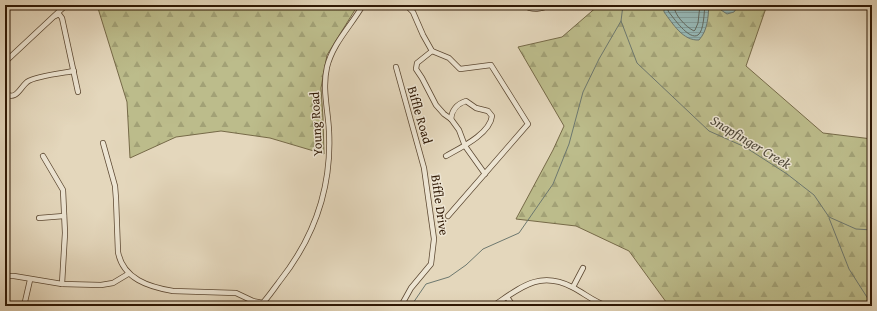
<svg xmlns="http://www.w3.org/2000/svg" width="877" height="311" viewBox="0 0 877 311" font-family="'Gentium Book Plus',serif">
  <defs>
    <pattern id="forest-firs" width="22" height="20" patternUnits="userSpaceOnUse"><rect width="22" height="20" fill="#bcbc8b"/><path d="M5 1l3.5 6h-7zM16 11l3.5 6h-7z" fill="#a2a176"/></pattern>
    <pattern id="water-rules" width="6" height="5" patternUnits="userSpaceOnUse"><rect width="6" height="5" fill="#96b8b6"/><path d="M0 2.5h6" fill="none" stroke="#829d9b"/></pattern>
  </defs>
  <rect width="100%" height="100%" fill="#e4d7bc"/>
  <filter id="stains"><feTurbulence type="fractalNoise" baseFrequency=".005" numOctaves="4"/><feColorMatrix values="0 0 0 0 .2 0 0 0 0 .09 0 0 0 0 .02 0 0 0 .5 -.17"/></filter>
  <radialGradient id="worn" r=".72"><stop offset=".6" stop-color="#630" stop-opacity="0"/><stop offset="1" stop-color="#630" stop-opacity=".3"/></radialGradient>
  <g fill="url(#forest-firs)" stroke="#766a48">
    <path d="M97,5H358L327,55L321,88L323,118L324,154L270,138L221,131L176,137L130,158L127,102Z"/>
    <path d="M599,5H767L746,66L823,133L872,139V306H770L764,303L753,306H669L629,251L576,226L516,219L553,150L564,126L518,47L562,37Z"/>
  </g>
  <g fill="url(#water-rules)" stroke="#6d786f">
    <path d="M666,5H709C708,17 708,30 699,40C683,41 673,24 664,12V8Z"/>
    <path d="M719,5H739L734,12L727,14L721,10Z"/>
  </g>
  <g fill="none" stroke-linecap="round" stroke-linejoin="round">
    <g stroke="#62685d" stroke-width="1">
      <path d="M669,5L668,11C673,17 689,41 698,35C704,31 704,12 705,5"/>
      <path d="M674,5C673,14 686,27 694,31L695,30L698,23L700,5"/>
    </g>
    <g stroke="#6d786f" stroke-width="1">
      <path d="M623,5L621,21L637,63L709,131L745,147L787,174L814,195L829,217L856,229L872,230"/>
      <path d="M829,218L849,269L872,305"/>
      <path d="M411,306L426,284L449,277L466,265L483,249L519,233L553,184L569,144L583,92L599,59L621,21"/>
    </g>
    <g stroke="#5c4832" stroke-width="6">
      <g id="minor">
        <path d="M406,5L413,12L423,35L432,51L449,58L460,69L491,65L528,124L448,216"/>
        <path d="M523,5C533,11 541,9 551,5"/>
        <path d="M55,16L59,14L62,18L78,92"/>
        <path d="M432,51L417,63L416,69L422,78L436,105L444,114L451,119L459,130L465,146L485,174"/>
        <path d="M5,62L66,5"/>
        <path d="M396,67L424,168L434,239L431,264L411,288L401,306"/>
        <path d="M5,94C17,100 19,89 27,82C35,76 63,73 74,71"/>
        <path d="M103,143L115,186L116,199L118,252C123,279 149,287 173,291L236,293L253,301L263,303L267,306"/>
        <path d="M43,156L63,190L65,233L62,284"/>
        <path d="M446,156C460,148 490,134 492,116L488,111L476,108L466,101C457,104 452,109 451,119"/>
        <path d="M39,218L64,216"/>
        <path d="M5,276H14L62,284L101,285L113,283L128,274"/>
        <path d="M573,287L583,268"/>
        <path d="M507,297L513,306"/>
        <path d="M24,306L30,280"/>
        <path d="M260,306C267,299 273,290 279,282C314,238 332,188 329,131C328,109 322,89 327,67C333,43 351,26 363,5"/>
        <path d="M493,306C520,288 539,270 572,287C584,293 594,302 607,306"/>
      </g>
    </g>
    <use href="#minor" stroke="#ede5d3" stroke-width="4.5"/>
  </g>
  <g text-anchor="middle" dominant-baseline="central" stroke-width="3" stroke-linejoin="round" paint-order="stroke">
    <g font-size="13" fill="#2f1804" stroke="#ede5d3">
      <text transform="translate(420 115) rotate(74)">Biffle Road</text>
      <text transform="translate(316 124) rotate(-93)">Young Road</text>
      <text transform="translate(440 205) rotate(82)">Biffle Drive</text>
    </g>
    <g font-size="14" font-style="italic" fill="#4e4839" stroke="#ede5d3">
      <text transform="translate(751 142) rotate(31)">Snapfinger Creek</text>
    </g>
  </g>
  <rect width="877" height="311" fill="none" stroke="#e4d7bc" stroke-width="20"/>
  <rect x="6" y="6" width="865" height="299" fill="none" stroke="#2f1804" stroke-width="2"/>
  <rect x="10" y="10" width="857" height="291" fill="none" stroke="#2f1804"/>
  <rect width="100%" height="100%" filter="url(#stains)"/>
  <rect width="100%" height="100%" fill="url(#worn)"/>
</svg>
